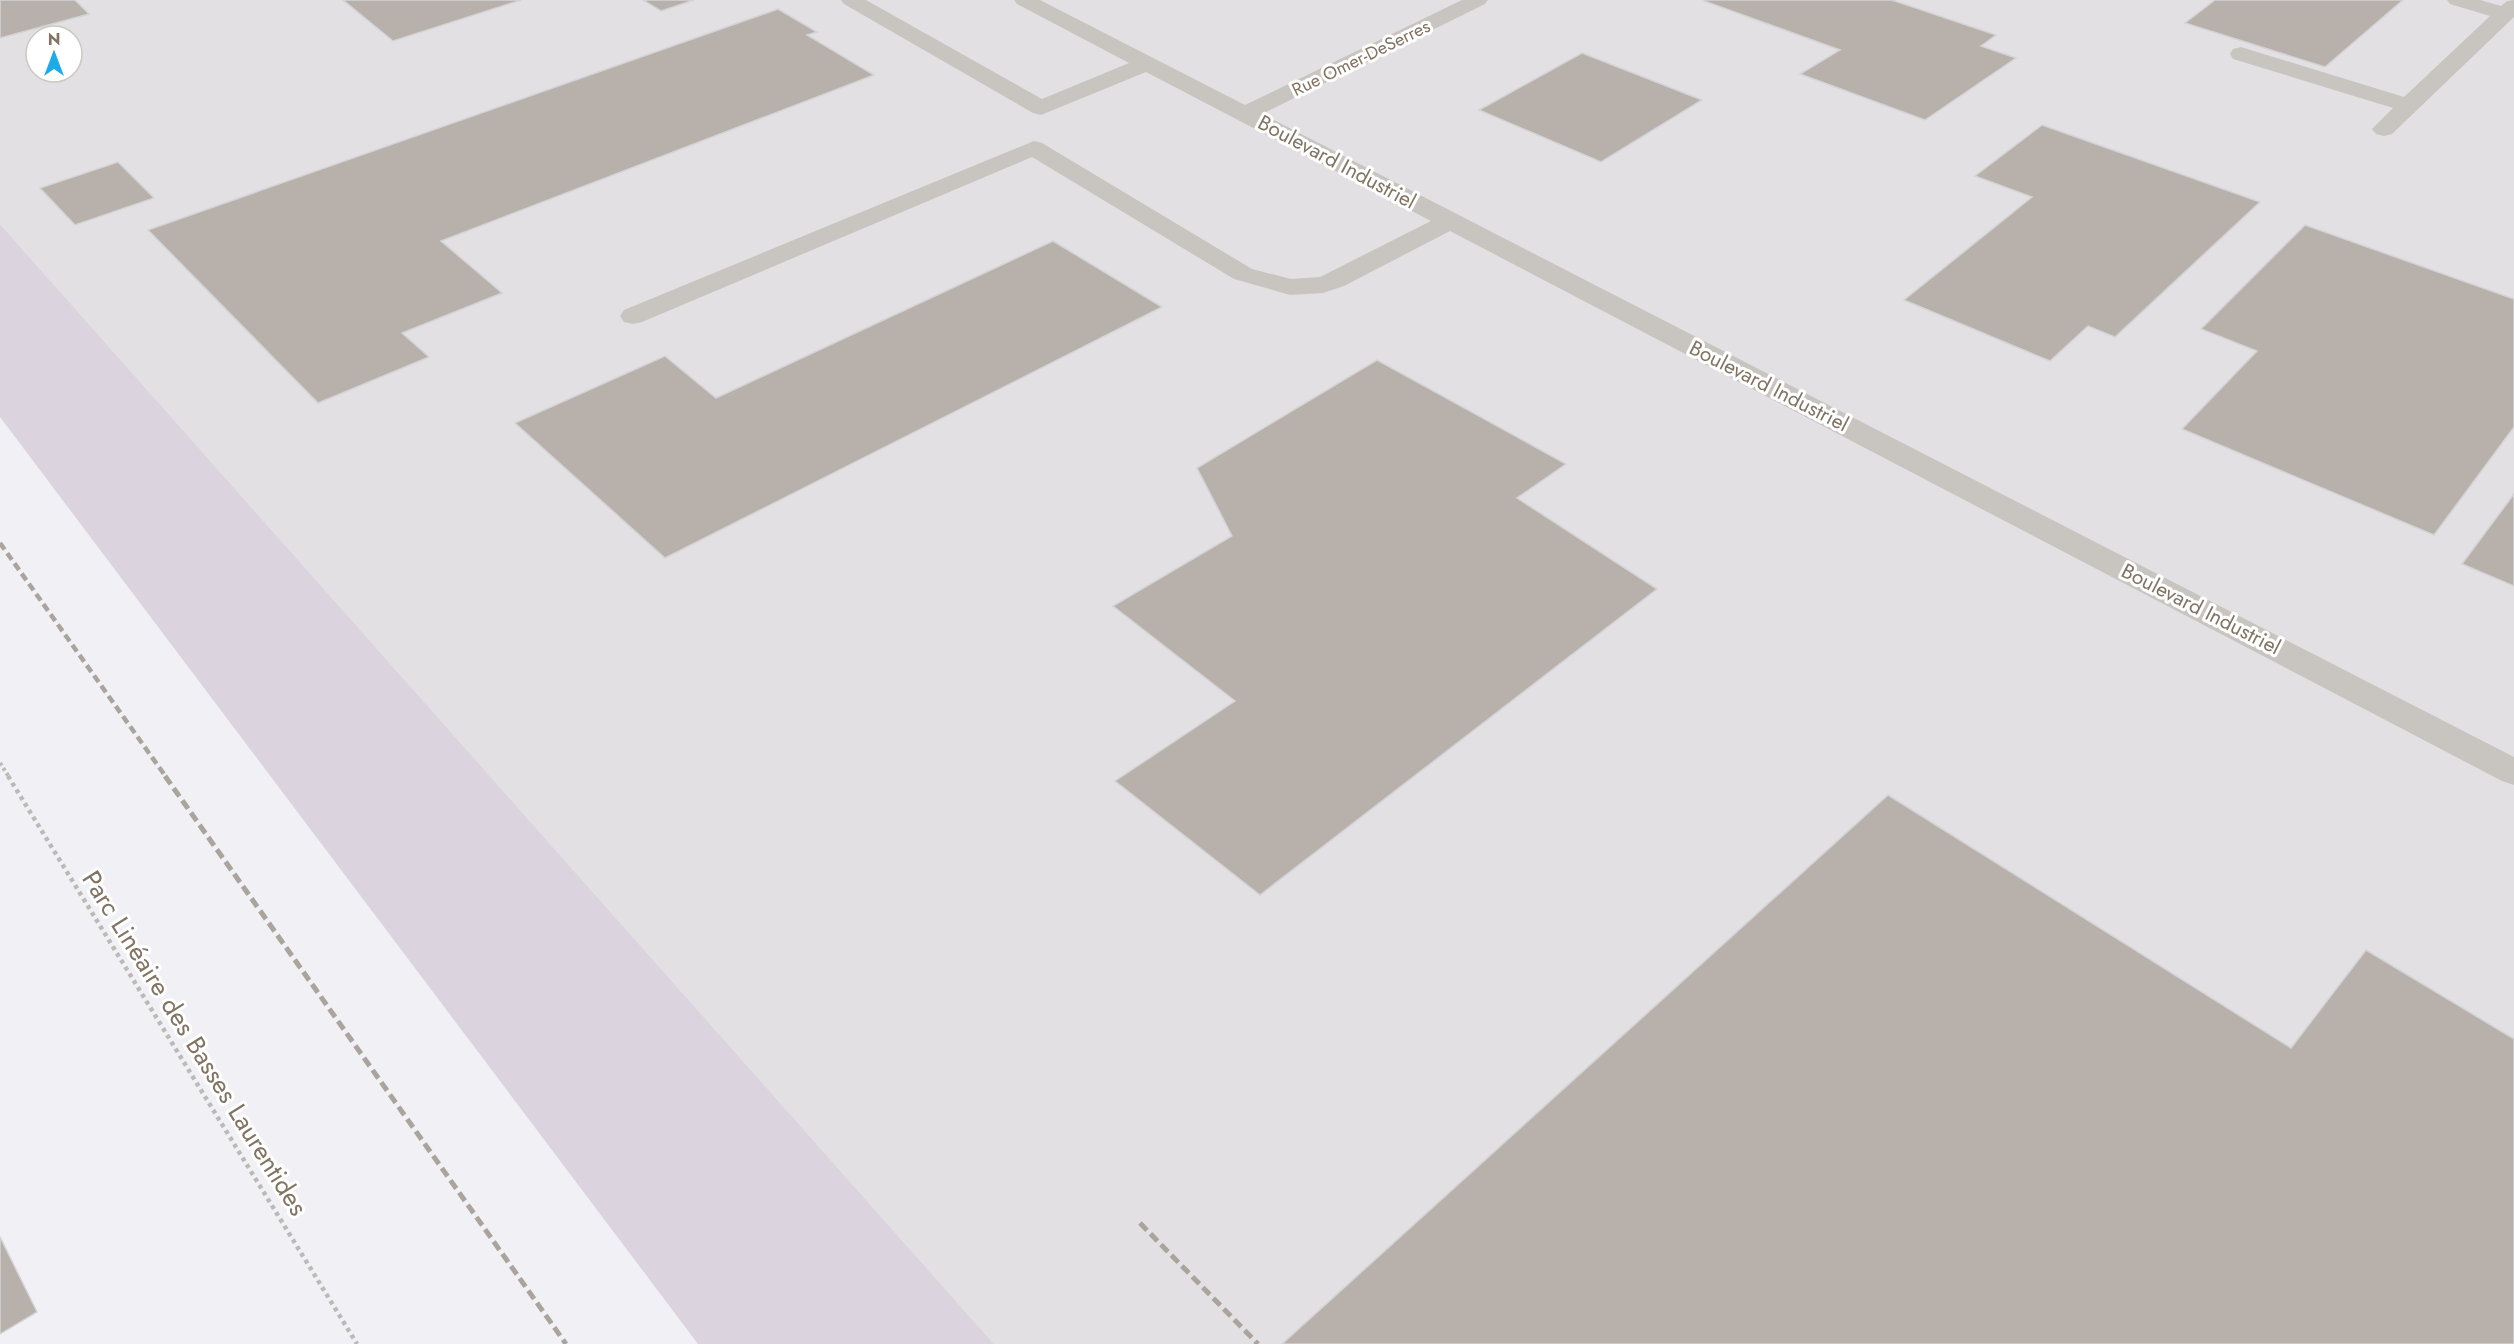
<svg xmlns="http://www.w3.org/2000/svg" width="2514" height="1344" viewBox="0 0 2514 1344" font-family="Jost,sans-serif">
  <rect width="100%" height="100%" fill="#f0f0f5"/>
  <path fill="#e2e0e2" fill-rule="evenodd" d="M0,0H2514V1344H994L0,224ZM36,36H72V72H36Z"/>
  <path fill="#dbd4df" d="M0,224L994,1344H698L0,417Z"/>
  <g fill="#b7b0ab" stroke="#d3d3d6" stroke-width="1.5">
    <path d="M0,0H75L89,14L0,38Z"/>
    <path d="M343,0H521L393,41Z"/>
    <path d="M643,0H694L661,11Z"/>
    <path d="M1706,0H1892L1996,35L1981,46L2016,58L1925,120L1800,74L1840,50L1704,1Z"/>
    <path d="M2215,0H2403L2325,67L2185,23Z"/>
    <path d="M778,9L817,32L807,35L874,75L441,241L502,293L402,333L429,357L318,403L148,230Z"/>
    <path d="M1582,53L1702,100L1601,162L1479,110Z"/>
    <path d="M2042,125L2260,202L2115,337L2088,326L2050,361L1904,300L2032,197L1975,176Z"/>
    <path d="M118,162L154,198L75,225L40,188Z"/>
    <path d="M2305,225L2514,299V427L2434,535L2182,429L2257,351L2201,329Z"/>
    <path d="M1053,241L1162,307L665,558L515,423L665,356L716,398Z"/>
    <path d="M1377,360L1566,464L1517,498L1657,589L1260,895L1115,781L1235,701L1113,606L1232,536L1197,468Z"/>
    <path d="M2514,494V586L2462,564Z"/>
    <path d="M1888,795L2291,1048L2366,950L2514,1039V1344H1282Z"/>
    <path d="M0,1237L37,1312L0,1334Z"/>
  </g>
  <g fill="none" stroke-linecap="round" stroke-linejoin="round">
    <path stroke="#bcbab6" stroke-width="4" stroke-dasharray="3 3" stroke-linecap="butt" d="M0,763L9,777"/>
    <path stroke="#bcbab6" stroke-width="4.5" stroke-dasharray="4 4" stroke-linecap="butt" d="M8,776L357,1344"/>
    <g fill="#c8c5c1" fill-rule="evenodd">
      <path d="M841,0H866L1042,99L1129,63L1017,4L1014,0H1040L1245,105L1462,0H1488L1485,4L1262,114L2514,757V785L2502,781L1450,231L1344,286L1323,293L1290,295L1234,279L1032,157L642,322L633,324L624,322L620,316L624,310L1034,141L1042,143L1252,269L1291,279L1320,277L1431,221L1146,72L1041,115L1033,113L844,4Z"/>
      <path d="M2447,0H2480L2501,6L2507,1L2514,0V17L2392,134L2384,136L2376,134L2372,129L2393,108L2233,59L2230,54L2233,49L2241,47L2404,97L2490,16L2450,4Z"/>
    </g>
    <path stroke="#aaa49d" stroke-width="4.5" stroke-dasharray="8 4.5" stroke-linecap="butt" d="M0,543L166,777"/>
    <g stroke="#aaa49d" stroke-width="5" stroke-dasharray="10 5" stroke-linecap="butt">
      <path d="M165,776L566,1344"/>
      <path d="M1140,1223L1258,1344"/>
    </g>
  </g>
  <g text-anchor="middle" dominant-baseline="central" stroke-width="6" stroke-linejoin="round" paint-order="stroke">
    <g font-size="18" fill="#827362" stroke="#fff">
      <text transform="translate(1361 58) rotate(-26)">Rue Omer-DeSerres</text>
    </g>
    <g font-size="21" fill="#827362" stroke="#fff">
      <text transform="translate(1337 162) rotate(28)">Boulevard Industriel</text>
      <text transform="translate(1769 386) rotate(27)">Boulevard Industriel</text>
      <text transform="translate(2201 609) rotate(27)">Boulevard Industriel</text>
    </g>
    <g font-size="26" fill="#827362" stroke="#fff">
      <text transform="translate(195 1043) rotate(58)">Parc Linéaire des Basses Laurentides</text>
    </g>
  </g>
  <g transform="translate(54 54)"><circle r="28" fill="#ffffff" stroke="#cdc7c0" stroke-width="1.5"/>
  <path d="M0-4.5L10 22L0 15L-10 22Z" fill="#1caae9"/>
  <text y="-9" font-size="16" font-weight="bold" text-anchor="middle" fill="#827362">N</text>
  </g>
</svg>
